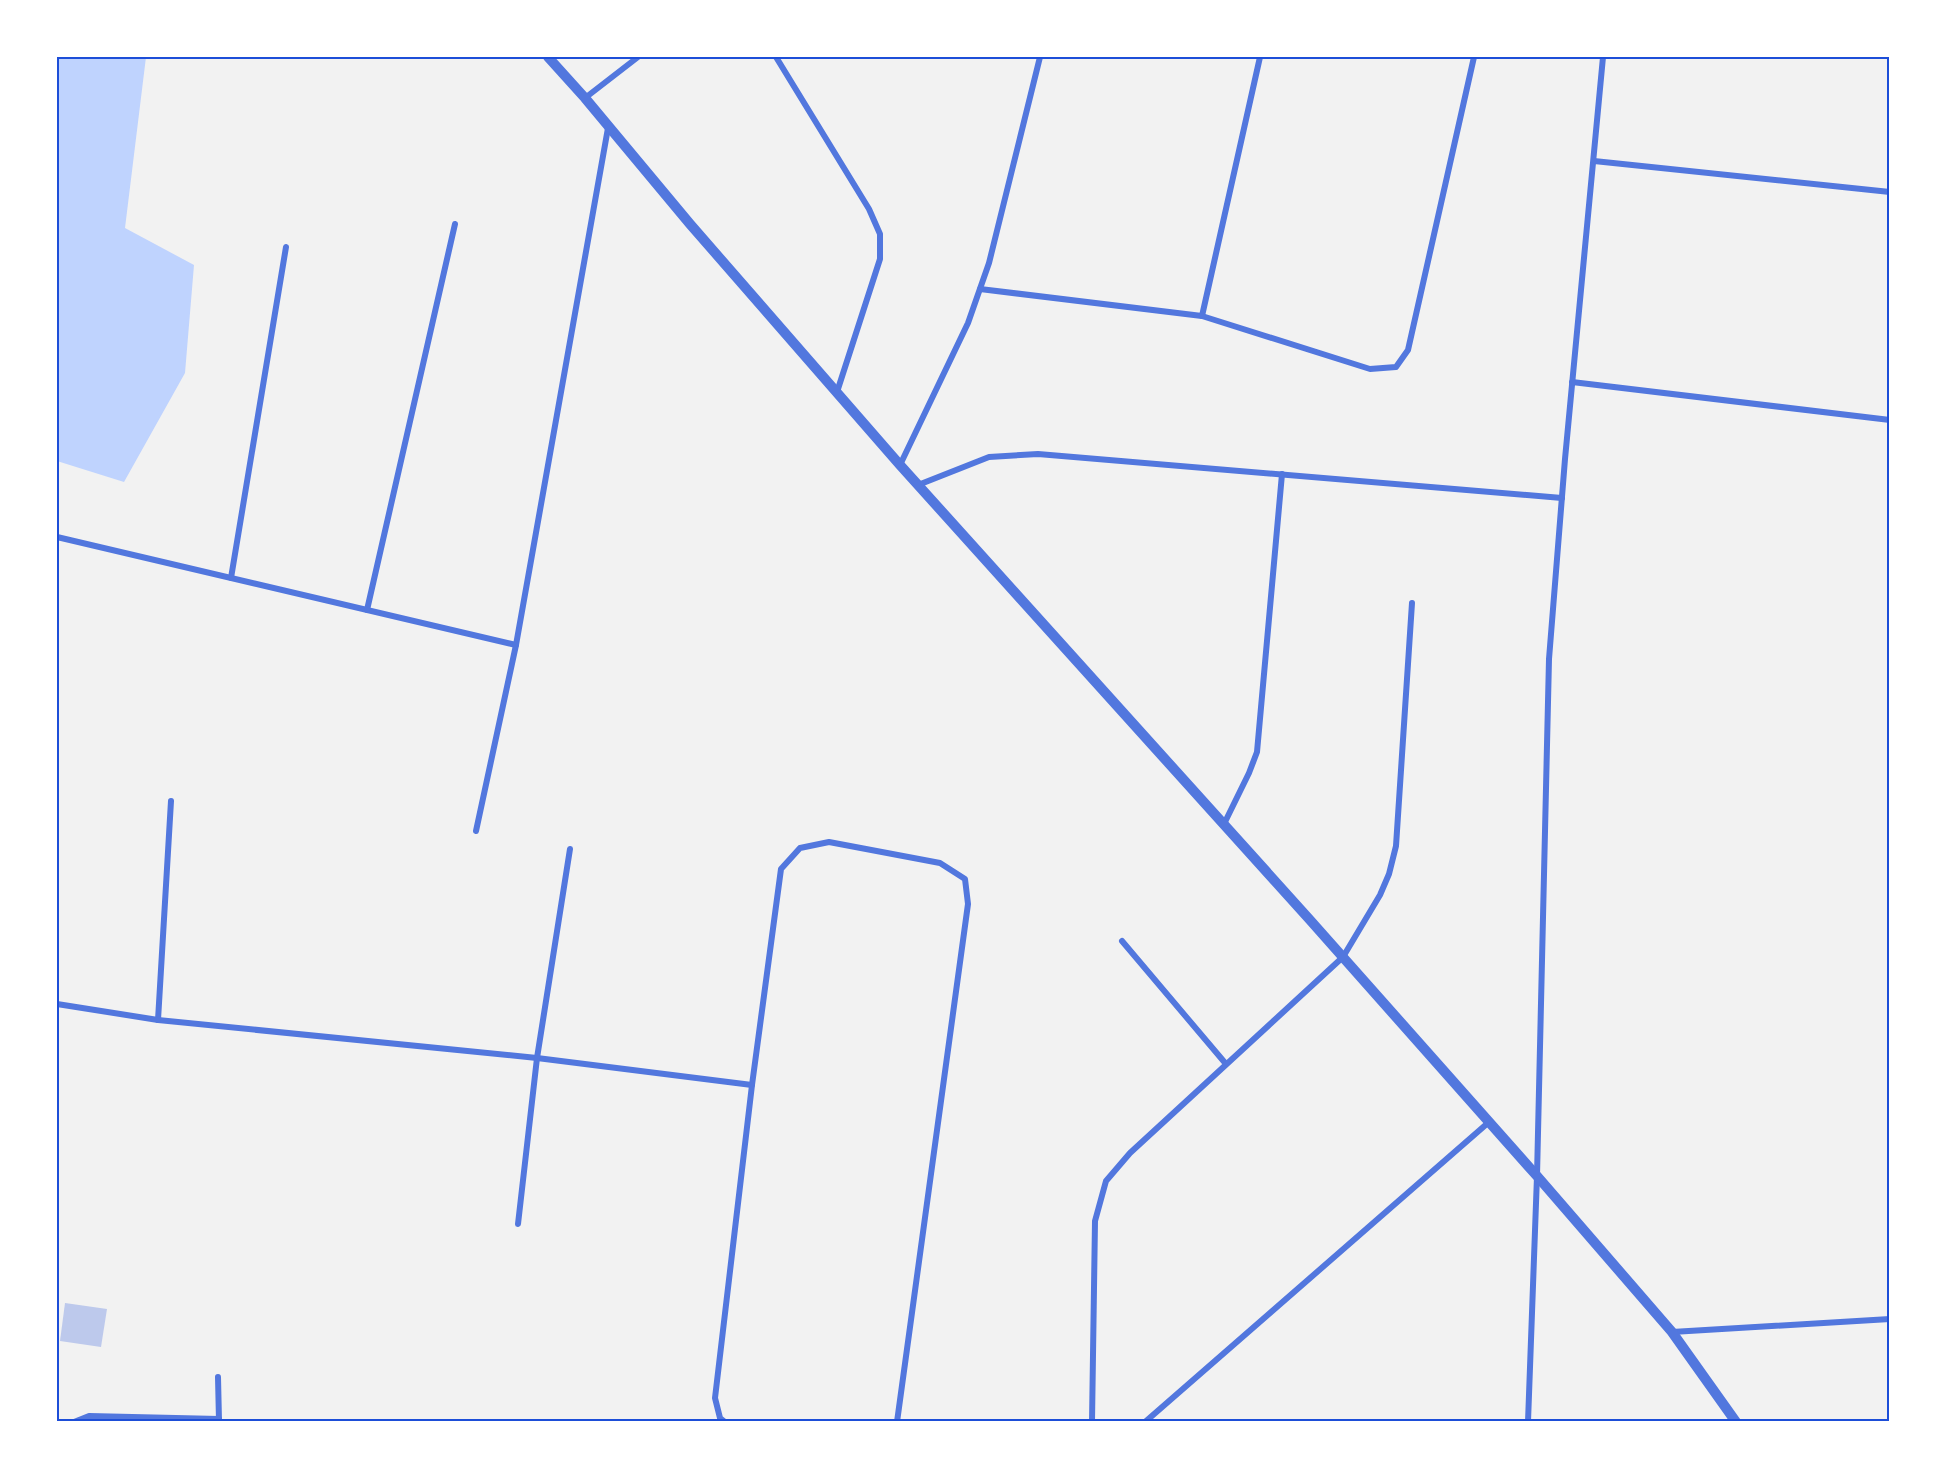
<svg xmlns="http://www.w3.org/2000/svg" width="1947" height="1479" viewBox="0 0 1947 1479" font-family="Ubuntu,sans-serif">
  <rect width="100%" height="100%" fill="#f2f2f2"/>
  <path fill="#bfd3fe" d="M57,57H146L125,228L194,265L185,373L124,482L57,461Z"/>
  <path fill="#bdc9ec" d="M65,1303L107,1309L101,1347L60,1341Z"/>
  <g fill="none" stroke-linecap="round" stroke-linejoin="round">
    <g stroke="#5277de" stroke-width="6">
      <path d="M776,57L869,209L880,234V259L837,392"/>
      <path d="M585,98L638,57"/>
      <path d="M1594,161L1890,192"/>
      <path d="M980,289L1202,316L1370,369L1396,367L1408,350L1474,57"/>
      <path d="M1202,316L1260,57"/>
      <path d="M1572,382L1890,420"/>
      <path d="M900,465L968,323L989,263L1040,57"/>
      <path d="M918,485L989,457L1038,454L1562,498"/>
      <path d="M57,537L516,645"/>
      <path d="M231,578L286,247"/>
      <path d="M367,610L455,224"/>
      <path d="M1224,824L1249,773L1257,752L1282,474"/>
      <path d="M476,831L516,645L608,128"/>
      <path d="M1122,941L1226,1064"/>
      <path d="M57,1004L158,1020L537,1058L752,1085"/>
      <path d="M158,1020L171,801"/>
      <path d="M518,1224L537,1058L570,849"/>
      <path d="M1672,1332L1890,1319"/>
      <path d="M218,1377L219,1421"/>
      <path d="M74,1422L89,1416L219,1419"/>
      <path d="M725,1422L720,1418L715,1398L752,1085L781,869L800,848L829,842L940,863L965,879L968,904L897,1422"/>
      <path d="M1092,1422L1095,1221L1106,1181L1130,1153L1343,957L1380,895L1389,874L1396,846L1412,603"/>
      <path d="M1145,1422L1489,1122"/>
      <path d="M1528,1422L1537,1176L1549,659L1565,459L1603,57"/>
    </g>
    <path stroke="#5277de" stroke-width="10" d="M548,57L585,98L690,224L900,465L1310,920L1537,1176L1672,1332L1736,1422"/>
  </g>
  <rect width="1947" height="1479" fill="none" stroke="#ffffff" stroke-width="117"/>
  <rect x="58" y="58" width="1830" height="1362" fill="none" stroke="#1d4ed8" stroke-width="2"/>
</svg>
